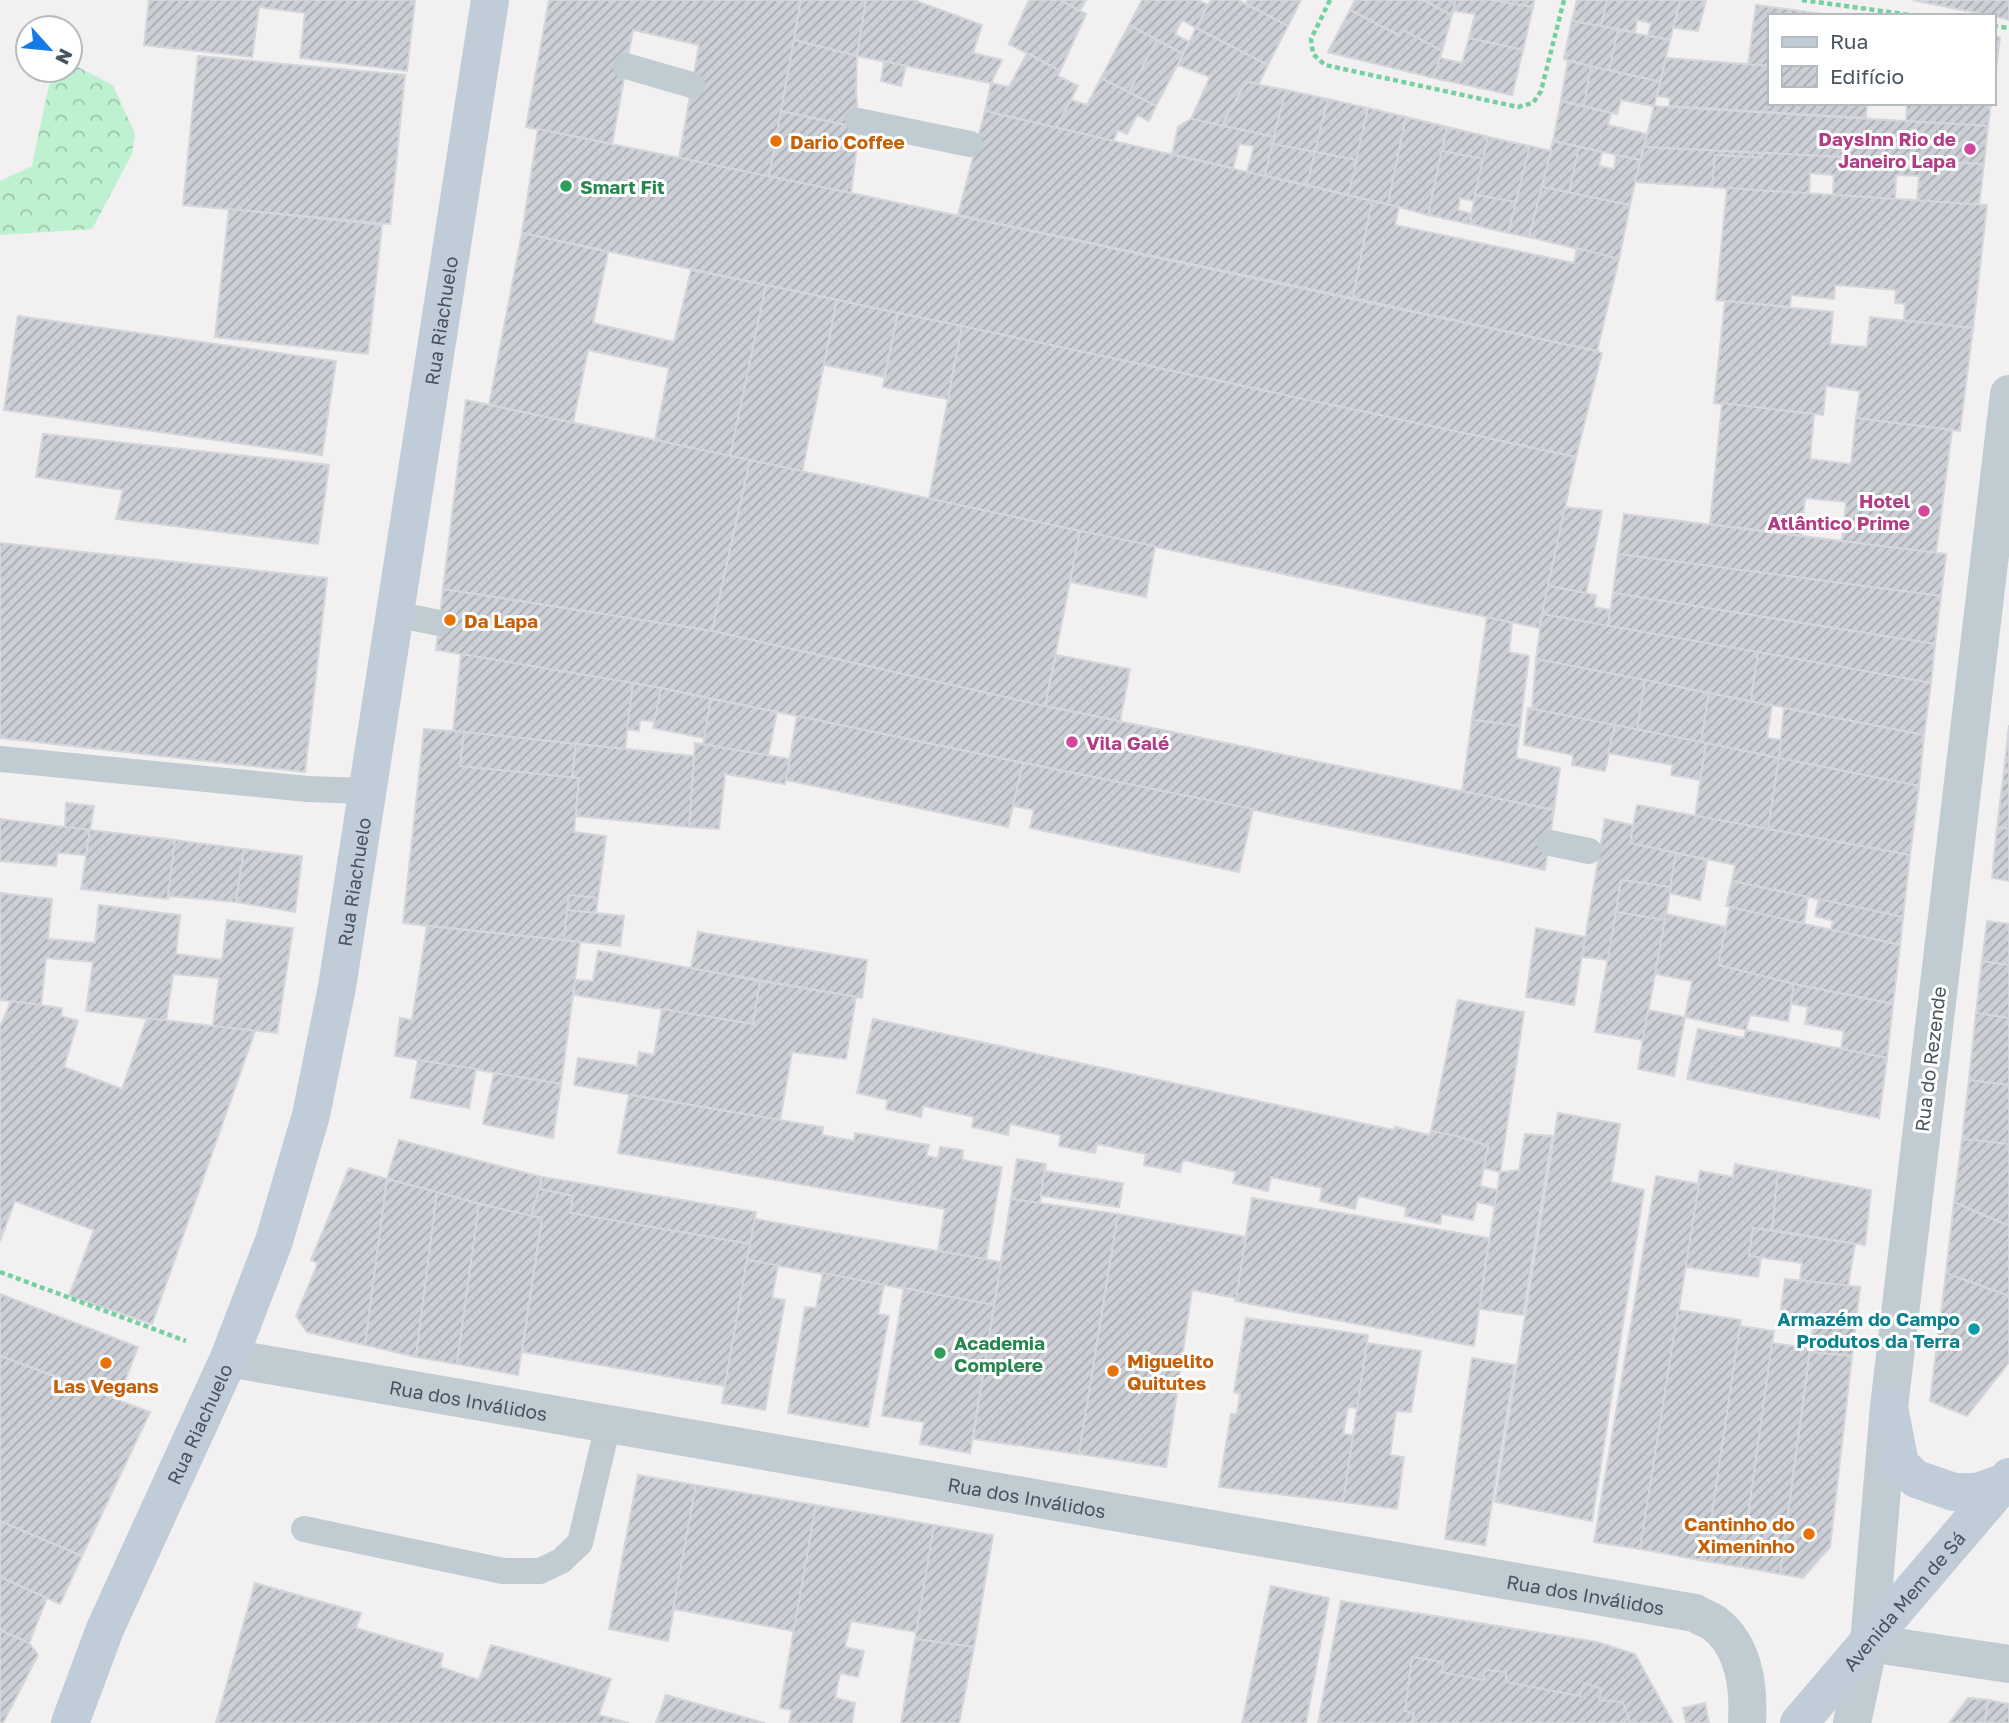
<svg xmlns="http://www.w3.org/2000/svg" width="2009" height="1723" viewBox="0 0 2009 1723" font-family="'Golos Text',sans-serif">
  <defs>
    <pattern id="forest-crowns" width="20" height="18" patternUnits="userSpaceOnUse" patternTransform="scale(1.75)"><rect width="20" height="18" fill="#bef1cf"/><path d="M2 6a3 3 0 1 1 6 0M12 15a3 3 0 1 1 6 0" fill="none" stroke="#9cc6ab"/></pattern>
    <pattern id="building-hatch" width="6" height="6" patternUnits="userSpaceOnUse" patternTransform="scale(1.75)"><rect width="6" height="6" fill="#cccfd5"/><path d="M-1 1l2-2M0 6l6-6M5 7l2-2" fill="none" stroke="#a7abb0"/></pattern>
  </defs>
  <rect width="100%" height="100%" fill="#f2f0f0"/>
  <path fill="url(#forest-crowns)" d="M72,64L113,85L135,134L132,154L92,229L0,235V181L32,166L49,85L65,70H70Z"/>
  <g fill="url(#building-hatch)" stroke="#d4d6db" stroke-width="2">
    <path d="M149,0H415L407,71L300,58L305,13L259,7L252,57L144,45Z"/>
    <path d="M549,0H801L769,177L679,158L699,45L633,30L612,144L526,127Z"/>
    <path d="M801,0H866L857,56L794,40Z"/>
    <path d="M866,0H914L982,25L973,53L1002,60L991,83L857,56Z"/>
    <path d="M1029,0H1060L1086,14L1060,71L1009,44Z"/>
    <path d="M1060,0H1086L1080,11Z"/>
    <path d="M1142,0H1198L1208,5L1196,28L1182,20L1175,34L1189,42L1183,54L1129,25Z"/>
    <path d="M1211,0H1238L1288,26L1268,65L1196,28Z"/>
    <path d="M1248,0H1301L1288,26L1246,4Z"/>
    <path d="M1355,0H1423L1452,15L1442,51L1403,30L1400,36L1350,10Z"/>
    <path d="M1423,0H1456L1452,15Z"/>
    <path d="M1456,0H1493L1533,7L1523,50L1469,38L1475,14L1453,11Z"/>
    <path d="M1493,0H1534L1533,7Z"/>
    <path d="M1577,0H1680L1670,40L1648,35L1651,23L1637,20L1635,32L1572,21Z"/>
    <path d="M1577,0H1607L1601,26L1572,21Z"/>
    <path d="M1680,0H1706L1698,31L1674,28Z"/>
    <path d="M1913,0H1969L1968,11Z"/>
    <path d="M1913,0H2009V20L1993,16Z"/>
    <path d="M1756,5L1838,16H1769V66L1748,65Z"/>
    <path d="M1350,10L1370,20L1352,58L1328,52Z"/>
    <path d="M1350,10L1400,36L1403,30L1442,51L1434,78L1328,52Z"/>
    <path d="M1572,21L1670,40L1660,82L1564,59Z"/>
    <path d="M1572,21L1618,29L1609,71L1564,59Z"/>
    <path d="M1129,25L1157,40L1129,92L1101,78Z"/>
    <path d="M1196,28L1268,65L1259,83L1246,82L1221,127L1191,119L1210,77L1178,65Z"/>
    <path d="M1993,36L2000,37L1994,84H1993Z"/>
    <path d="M1469,38L1523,50L1512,95L1434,78L1440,58L1462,63Z"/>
    <path d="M794,40L857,56L856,91L859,128L781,111Z"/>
    <path d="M1157,40L1183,54L1156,106L1129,92Z"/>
    <path d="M1027,53L1060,71L1058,76L1078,86L1056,128L985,111L991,83L1009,87Z"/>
    <path d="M198,56L405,75L390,224L183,205Z"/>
    <path d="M1666,58L1769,66V103H1867L1866,118L1669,106L1670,98L1657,96Z"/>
    <path d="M884,61L906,66L901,86L881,81Z"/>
    <path d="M1568,61L1660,82L1654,106L1621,100L1617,114L1561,101Z"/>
    <path d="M1568,61L1591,66L1584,106L1561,101Z"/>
    <path d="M1101,78L1156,106L1149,121L1137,115L1127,134L1118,130L1113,141L1056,128L1071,100L1087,105Z"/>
    <path d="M1246,82L1286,90L1275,137L1221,127Z"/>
    <path d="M1286,90L1328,99L1315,152L1272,144Z"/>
    <path d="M1328,99L1368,108L1357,160L1315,152Z"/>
    <path d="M1561,101L1611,113L1608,125L1647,134L1640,160L1553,141Z"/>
    <path d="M1887,103H1991L1988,126L1906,121L1907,104Z"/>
    <path d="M1654,106L1988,126L1984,164L1644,147Z"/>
    <path d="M1368,108L1406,117L1388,204L1348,195Z"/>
    <path d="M781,111L859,128L851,193L769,177Z"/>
    <path d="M985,111L1372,201L1353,298L958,215Z"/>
    <path d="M1406,117L1447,127L1428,215L1388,204Z"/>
    <path d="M1191,119L1275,137L1265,176L1247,172L1254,146L1239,144L1233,168L1172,154L1178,127Z"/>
    <path d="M1447,127L1488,137L1474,201L1460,198L1458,210L1472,214L1470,224L1428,215Z"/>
    <path d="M1447,127L1488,137L1484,159L1442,151Z"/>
    <path d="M538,129L851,193L1597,351L1602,353L1576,457L522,233Z"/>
    <path d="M1488,137L1530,146L1516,202L1475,195Z"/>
    <path d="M1553,141L1602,152L1599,166L1614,169L1616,155L1640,160L1630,205L1542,187Z"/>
    <path d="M1553,141L1579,147L1569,192L1542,187Z"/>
    <path d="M1272,144L1315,152L1307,185L1265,176Z"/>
    <path d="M1530,146L1551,151L1529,237L1508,233Z"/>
    <path d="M1644,147L1763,153L1762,158L1715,155L1712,187L1635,182Z"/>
    <path d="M1315,152L1357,160L1348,195L1307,185Z"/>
    <path d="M1763,153L1984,164L1979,205L1917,201L1919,176L1896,175L1895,199L1833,195L1834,175L1810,173L1809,194L1712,187L1715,155L1762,158Z"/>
    <path d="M1542,187L1630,205L1619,259L1529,237Z"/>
    <path d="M1727,188L1987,205L1973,328L1904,320L1905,304L1895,303L1896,290L1835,285L1834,299L1791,295L1790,307L1716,300Z"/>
    <path d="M1475,195L1516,202L1508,233L1470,224Z"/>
    <path d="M1372,201L1399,207L1395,225L1574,263L1577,248L1619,259L1597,351L1353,298Z"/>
    <path d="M229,209L382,225L368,354L215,337Z"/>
    <path d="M522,233L608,252L593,323L674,342L691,270L766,285L730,457L655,440L669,368L588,350L573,423L489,405Z"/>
    <path d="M766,285L837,300L802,472L730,457Z"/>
    <path d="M837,300L898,313L884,377L824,365Z"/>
    <path d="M1725,301L1833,312L1830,344L1867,347L1870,317L1973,328L1960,431L1856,418L1860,391L1826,386L1823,415L1714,403Z"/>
    <path d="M898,313L962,326L948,399L883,387Z"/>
    <path d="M18,316L336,361L322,455L4,410Z"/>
    <path d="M962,326L1576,457L1539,628L929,499Z"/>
    <path d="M466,400L750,460L712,631L443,589Z"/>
    <path d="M1722,403L1814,414L1810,459L1851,464L1856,418L1952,430L1936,553L1842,541L1846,502L1805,498L1801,536L1710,524Z"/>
    <path d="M43,434L329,465L318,544L116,519L123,490L36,477Z"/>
    <path d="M750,460L1080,531L1045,706L712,631Z"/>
    <path d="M1565,507L1602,511L1586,593L1548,586Z"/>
    <path d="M1624,514L1946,554L1941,596L1618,554Z"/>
    <path d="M1080,531L1155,546L1146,597L1070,582Z"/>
    <path d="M0,543L327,578L305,772L0,738Z"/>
    <path d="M1618,554L1941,596L1935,644L1613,593Z"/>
    <path d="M1548,586L1596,595L1594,607L1610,610L1608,626L1542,614Z"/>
    <path d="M443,589L712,631L1045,706L1554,810L1545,870L661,688L436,650Z"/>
    <path d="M1613,593L1935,644L1931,683L1608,626Z"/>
    <path d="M1542,614L1758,652L1751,701L1536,659Z"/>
    <path d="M1487,617L1512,623L1509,652L1529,656L1520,726L1472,720Z"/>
    <path d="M1758,652L1931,683L1924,735L1751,701Z"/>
    <path d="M461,654L633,683L625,749L453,731Z"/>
    <path d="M1056,655L1130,669L1120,721L1045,706Z"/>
    <path d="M1536,659L1645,680L1637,730L1532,709Z"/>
    <path d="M1645,680L1709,693L1701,742L1637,730Z"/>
    <path d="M633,683L661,688L655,721L640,720L639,731L627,729Z"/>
    <path d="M661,688L711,699L704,738L653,728Z"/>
    <path d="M1709,693L1772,706L1767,738L1781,740L1779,758L1701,742Z"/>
    <path d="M711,699L777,712L768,756L703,744Z"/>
    <path d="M1528,708L1615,725L1605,771L1572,765L1573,755L1524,745Z"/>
    <path d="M1784,708L1924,735L1919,786L1779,758Z"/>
    <path d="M797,716L1023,763L1008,827L786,780Z"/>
    <path d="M1472,720L1520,726L1516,758L1560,768L1554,810L1462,791Z"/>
    <path d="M1615,725L1706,743L1700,780L1671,775L1673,765L1608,753Z"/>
    <path d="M2009,725V772L2004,771Z"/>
    <path d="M424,729L464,732L460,766L579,778L574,832L606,836L598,898L569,895L564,940L403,923Z"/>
    <path d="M464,732L576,744L572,777L460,766Z"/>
    <path d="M695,743L790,759L785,784L725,774L719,829L689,827Z"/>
    <path d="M1706,743L1779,758L1768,829L1695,816Z"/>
    <path d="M576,744L694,756L689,827L576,816L579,778L572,777Z"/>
    <path d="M1779,758L1919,786L1910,855L1768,829Z"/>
    <path d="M1023,763L1253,809L1239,872L1030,828L1034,810L1013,806Z"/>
    <path d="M2004,771L2009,772V829L1997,827Z"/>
    <path d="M66,803L94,806L90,830L65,827Z"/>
    <path d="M1637,805L1910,855L1903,917L1732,881L1735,865L1630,843Z"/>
    <path d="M0,819L90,830L86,855L58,853L56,866L0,861Z"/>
    <path d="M1605,819L1633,825L1630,843L1676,853L1671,887L1621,880L1608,960L1582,957Z"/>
    <path d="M1997,827L2009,829V881L1992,878Z"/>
    <path d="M90,830L175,840L168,899L81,889Z"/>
    <path d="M175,840L244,849L236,902L168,896Z"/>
    <path d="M244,849L302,856L295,912L236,902Z"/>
    <path d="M1676,853L1707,860L1700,900L1669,893Z"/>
    <path d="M1621,880L1671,887L1665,920L1616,912Z"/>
    <path d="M1732,881L1808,897L1804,924L1726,906Z"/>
    <path d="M0,893L52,899L48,939L95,943L99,905L180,915L176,954L222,960L227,920L293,928L277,1033L213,1026L219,978L173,974L166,1021L86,1011L93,962L46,958L41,1005L0,1000Z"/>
    <path d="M569,895L598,898L596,913L567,910Z"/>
    <path d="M1819,899L1903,917L1900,945L1831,930L1833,921L1815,916Z"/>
    <path d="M1730,907L1900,945L1893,1004L1794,984L1718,965Z"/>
    <path d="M567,910L624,916L620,946L564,940Z"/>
    <path d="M1616,912L1665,920L1643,1040L1595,1032Z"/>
    <path d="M1666,914L1726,927L1718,965L1794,984L1788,1021L1750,1015L1746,1030L1685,1017L1692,981L1655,974Z"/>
    <path d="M1987,921L2009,924V965L1982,961Z"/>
    <path d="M427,926L580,942L561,1084L395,1056L400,1018L412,1020Z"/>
    <path d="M1536,928L1585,937L1574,1005L1526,997Z"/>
    <path d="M698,932L867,960L862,998L691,968Z"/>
    <path d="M598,951L760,981L753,1024L574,995L575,980L593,981Z"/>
    <path d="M1982,961L2009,965V1018L1976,1013Z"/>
    <path d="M760,981L856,997L846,1059L792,1052L780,1120L574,1085L578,1058L637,1066L639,1052L654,1055L662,1009L753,1024Z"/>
    <path d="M1794,984L1893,1004L1887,1058L1841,1049L1844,1031L1805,1024L1808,1007L1791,1004Z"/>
    <path d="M1458,1000L1524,1012L1500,1172L1483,1168L1488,1146L1431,1131Z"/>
    <path d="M11,1001L62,1008L61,1016L78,1021L64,1067L122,1089L147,1018L255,1031L152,1324L69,1296L94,1230L15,1201L0,1241V1027Z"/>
    <path d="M1648,1010L1685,1017L1674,1076L1638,1069Z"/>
    <path d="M1976,1013L2009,1018V1085L1969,1080Z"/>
    <path d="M873,1019L1394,1130L1395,1127L1429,1135L1431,1131L1457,1136L1488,1146L1480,1186L1497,1190L1495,1206L1477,1202L1473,1220L1442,1214L1440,1224L1405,1216L1406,1207L1358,1196L1355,1209L1320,1201L1322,1188L1271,1177L1268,1191L1233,1183L1236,1172L1183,1160L1180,1172L1144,1165L1146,1154L1097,1144L1095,1153L1059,1146L1061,1135L1010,1124L1008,1135L972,1127L974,1117L923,1106L921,1117L886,1109L888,1100L857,1093Z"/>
    <path d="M1698,1029L1744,1038L1746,1030L1887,1058L1879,1118L1687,1079Z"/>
    <path d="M418,1060L476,1069L469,1108L411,1098Z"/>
    <path d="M494,1073L561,1084L553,1138L483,1124Z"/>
    <path d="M1969,1080L2009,1085V1144L1962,1139Z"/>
    <path d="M629,1095L823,1127L822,1135L854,1141L855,1133L929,1145L926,1156L938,1158L940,1147L963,1150L962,1160L1002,1167L986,1259L938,1251L945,1209L618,1153Z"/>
    <path d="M1558,1113L1620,1124L1611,1182L1644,1190L1592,1521L1495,1502Z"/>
    <path d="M1525,1134L1552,1136L1523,1315L1479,1309L1500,1172L1519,1170Z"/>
    <path d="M1962,1139L2009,1144V1226L1954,1202Z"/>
    <path d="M399,1140L542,1177L531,1217L387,1179Z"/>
    <path d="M1017,1159L1046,1164L1040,1203L1011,1199Z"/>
    <path d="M1735,1164L1778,1172L1772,1230L1753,1228L1749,1256L1761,1258L1758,1277L1685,1267L1700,1171L1733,1177Z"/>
    <path d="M349,1168L387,1179L365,1345L307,1332L296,1316L318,1263L311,1260Z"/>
    <path d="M1044,1171L1123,1183L1119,1207L1041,1196Z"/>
    <path d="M1778,1172L1871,1190L1865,1245L1772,1230Z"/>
    <path d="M1656,1176L1699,1184L1640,1549L1594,1542Z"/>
    <path d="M542,1177L756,1212L750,1244L570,1213L573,1196L539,1189Z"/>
    <path d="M387,1179L437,1192L416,1357L365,1345Z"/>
    <path d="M539,1189L573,1196L570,1213L750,1244L725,1386L522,1352L542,1218L531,1217Z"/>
    <path d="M437,1192L479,1204L457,1364L416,1357Z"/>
    <path d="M1252,1198L1489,1238L1474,1346L1235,1301Z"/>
    <path d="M1011,1199L1118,1214L1079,1454L973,1439Z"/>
    <path d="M1954,1202L2009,1226V1296L1946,1273Z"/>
    <path d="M479,1204L542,1218L518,1375L457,1364Z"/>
    <path d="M1118,1214L1246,1237L1236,1298L1192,1290L1166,1467L1079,1454Z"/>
    <path d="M755,1219L1001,1262L994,1305L747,1260Z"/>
    <path d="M1753,1228L1855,1244L1848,1286L1800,1280L1802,1263L1749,1256Z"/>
    <path d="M747,1260L778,1265L772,1298L785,1300L765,1410L722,1403Z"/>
    <path d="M823,1273L884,1285L878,1314L889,1316L868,1427L788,1413L805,1307L816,1308Z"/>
    <path d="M1946,1273L2009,1296V1362L1967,1416L1930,1401Z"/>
    <path d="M1785,1279L1860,1287L1852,1356L1810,1352L1813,1326L1779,1322Z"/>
    <path d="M904,1288L994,1305L970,1453L920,1444L924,1422L882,1416Z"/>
    <path d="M0,1294L138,1347L118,1399L0,1356Z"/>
    <path d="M1678,1310L1741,1320L1705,1561L1640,1549Z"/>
    <path d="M1246,1318L1368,1335L1357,1408L1348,1407L1343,1434L1353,1435L1343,1502L1219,1487L1231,1414H1237L1240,1394L1234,1392Z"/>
    <path d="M1740,1326L1774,1331L1741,1567L1705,1561Z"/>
    <path d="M1367,1343L1421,1351L1411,1412L1396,1411L1390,1455L1404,1457L1397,1509L1343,1502Z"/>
    <path d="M1772,1343L1810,1348L1780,1574L1741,1567Z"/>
    <path d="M1810,1352L1852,1356L1830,1547L1803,1578L1780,1574Z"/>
    <path d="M0,1356L150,1412L82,1556L0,1521Z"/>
    <path d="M1472,1358L1515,1365L1485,1545L1445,1539Z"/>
    <path d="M638,1475L696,1485L668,1641L609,1629Z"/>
    <path d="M696,1485L816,1505L794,1631L673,1609Z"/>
    <path d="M816,1505L934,1525L917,1632L851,1621L845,1647L864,1651L858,1677L840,1673L835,1698L855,1703L852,1723H789L792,1710L780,1708Z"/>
    <path d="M0,1521L82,1556L60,1604L0,1577Z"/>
    <path d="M934,1525L993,1535L974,1647L915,1639Z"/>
    <path d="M0,1577L47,1598L29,1643L0,1630Z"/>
    <path d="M255,1583L361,1613L356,1628L443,1654L440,1667L479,1680L491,1645L611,1679L599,1715L629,1723H216Z"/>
    <path d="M1271,1586L1329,1598L1306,1723H1242Z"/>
    <path d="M1341,1601L1597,1642L1635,1654L1673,1723H1318Z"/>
    <path d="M0,1630L29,1643L38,1655L3,1723H0Z"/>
    <path d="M915,1639L974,1647L959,1723H901Z"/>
    <path d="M1412,1657L1444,1662L1441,1672L1483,1680L1485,1670L1506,1672V1682L1580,1696L1584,1683L1602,1689L1599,1700L1623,1702L1630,1723H1412L1414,1713L1405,1711Z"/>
    <path d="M666,1695L765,1723H656Z"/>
    <path d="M1968,1698L1988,1700L1985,1723H1949Z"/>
    <path d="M1988,1700L2009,1704V1723H1985Z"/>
    <path d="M1705,1703L1709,1723H1686L1683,1708Z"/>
  </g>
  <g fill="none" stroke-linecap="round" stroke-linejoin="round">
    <g stroke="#75d09f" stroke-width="4.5" stroke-dasharray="5 3.5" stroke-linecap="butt">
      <path d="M1330,0L1311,39L1313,54L1325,65L1518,107L1533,103L1541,91L1564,0"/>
      <path d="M1802,0L1918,16"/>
      <path d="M1993,26L2009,28"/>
      <path d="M0,1272L186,1341"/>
    </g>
    <g stroke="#c0cbd2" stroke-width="26">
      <path d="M626,66L692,85"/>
      <path d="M858,121L970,144"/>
      <path d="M395,614L439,623"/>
      <path d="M0,759L308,789L367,791"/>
      <path d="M1550,843L1589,851"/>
      <path d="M304,1529L503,1571H540L561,1561L580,1543L608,1425"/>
    </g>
    <g stroke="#c0cbd2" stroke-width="38">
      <path d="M2009,394L1889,1407L1869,1643L2009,1664"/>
      <path id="s1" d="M229,1358L1695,1613C1701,1617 1708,1619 1714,1623C1745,1646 1749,1689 1747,1723"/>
    </g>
    <path stroke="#c0cbd2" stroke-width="38" d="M1852,1723L1869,1643"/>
    <g stroke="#c0ccd7" stroke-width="38">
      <path d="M1889,1407L1900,1464L1916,1479L1954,1492H1977L2006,1482"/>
      <path id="s2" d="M70,1723L105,1629L229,1358L274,1241L311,1115L337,987L490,0"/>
      <path id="s3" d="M1799,1723L2009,1477"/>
    </g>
  </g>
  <g fill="#e8710a" stroke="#fff" stroke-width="2.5">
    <circle cx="776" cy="141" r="7"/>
    <circle cx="450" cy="620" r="7"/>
    <circle cx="106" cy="1363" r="7"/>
    <circle cx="1113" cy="1371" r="7"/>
    <circle cx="1809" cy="1534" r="7"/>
  </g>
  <g fill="#d1479c" stroke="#fff" stroke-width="2.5">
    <circle cx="1970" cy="149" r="7"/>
    <circle cx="1924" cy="511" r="7"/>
    <circle cx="1072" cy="742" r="7"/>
  </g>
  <g fill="#2e9e5b" stroke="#fff" stroke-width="2.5">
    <circle cx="566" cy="186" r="7"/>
    <circle cx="940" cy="1353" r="7"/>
  </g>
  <circle fill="#0f9aa8" stroke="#fff" stroke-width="2.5" cx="1974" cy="1329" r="7"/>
  <g text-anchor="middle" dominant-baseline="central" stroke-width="6" stroke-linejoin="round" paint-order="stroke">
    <g font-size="19" font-weight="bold" fill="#b23c85" stroke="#fff" text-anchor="end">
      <text x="1956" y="138">DaysInn Rio de<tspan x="1956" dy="22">Janeiro Lapa</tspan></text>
      <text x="1910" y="500">Hotel<tspan x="1910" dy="22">Atlântico Prime</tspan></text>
      <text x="1086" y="742" text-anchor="start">Vila Galé</text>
    </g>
    <g font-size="19" font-weight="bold" fill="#c56008" stroke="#fff" text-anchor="start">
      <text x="790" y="141">Dario Coffee</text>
      <text x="464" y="620">Da Lapa</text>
      <text x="1127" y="1360">Miguelito<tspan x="1127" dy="22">Quitutes</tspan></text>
      <text x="106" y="1385" text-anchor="middle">Las Vegans</text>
      <text x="1795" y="1523" text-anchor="end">Cantinho do<tspan x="1795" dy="22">Ximeninho</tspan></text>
    </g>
    <g font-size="19" font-weight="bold" fill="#27864d" stroke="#fff" text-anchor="start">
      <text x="580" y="186">Smart Fit</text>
      <text x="954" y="1342">Academia<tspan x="954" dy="22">Complere</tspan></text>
    </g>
    <g font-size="19" fill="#47545e" stroke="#fff">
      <text stroke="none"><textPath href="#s2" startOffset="1460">Rua Riachuelo</textPath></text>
      <text stroke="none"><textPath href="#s2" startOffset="892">Rua Riachuelo</textPath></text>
      <text transform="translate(1930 1059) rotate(-83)">Rua do Rezende</text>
      <text stroke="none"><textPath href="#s1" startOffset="243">Rua dos Inválidos</textPath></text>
      <text stroke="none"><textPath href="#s2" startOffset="326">Rua Riachuelo</textPath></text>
      <text stroke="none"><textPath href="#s1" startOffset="810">Rua dos Inválidos</textPath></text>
      <text stroke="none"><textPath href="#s1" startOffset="1377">Rua dos Inválidos</textPath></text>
      <text stroke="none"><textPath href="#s3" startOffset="161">Avenida Mem de Sá</textPath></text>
    </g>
    <g font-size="19" font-weight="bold" fill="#0d838f" stroke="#fff" text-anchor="end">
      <text x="1960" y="1318">Armazém do Campo<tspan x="1960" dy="22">Produtos da Terra</tspan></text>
    </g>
  </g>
  <rect x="1768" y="14" width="228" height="91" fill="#ffffff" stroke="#b5bbbf" stroke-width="2"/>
  <rect x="1782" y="37" width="35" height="10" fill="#c0ccd7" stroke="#b5bbbf" stroke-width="2"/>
  <text x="1830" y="49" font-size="21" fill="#47545e">Rua</text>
  <rect x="1782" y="66" width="35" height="21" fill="url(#building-hatch)" stroke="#b5bbbf" stroke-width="2"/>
  <text x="1830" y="84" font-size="21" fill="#47545e">Edifício</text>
  <g transform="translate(49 49) rotate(117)"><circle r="33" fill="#ffffff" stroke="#b5bbbf" stroke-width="2"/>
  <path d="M0-5L12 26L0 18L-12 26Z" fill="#147ae8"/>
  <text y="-10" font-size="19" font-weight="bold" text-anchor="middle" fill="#47545e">N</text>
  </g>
</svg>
